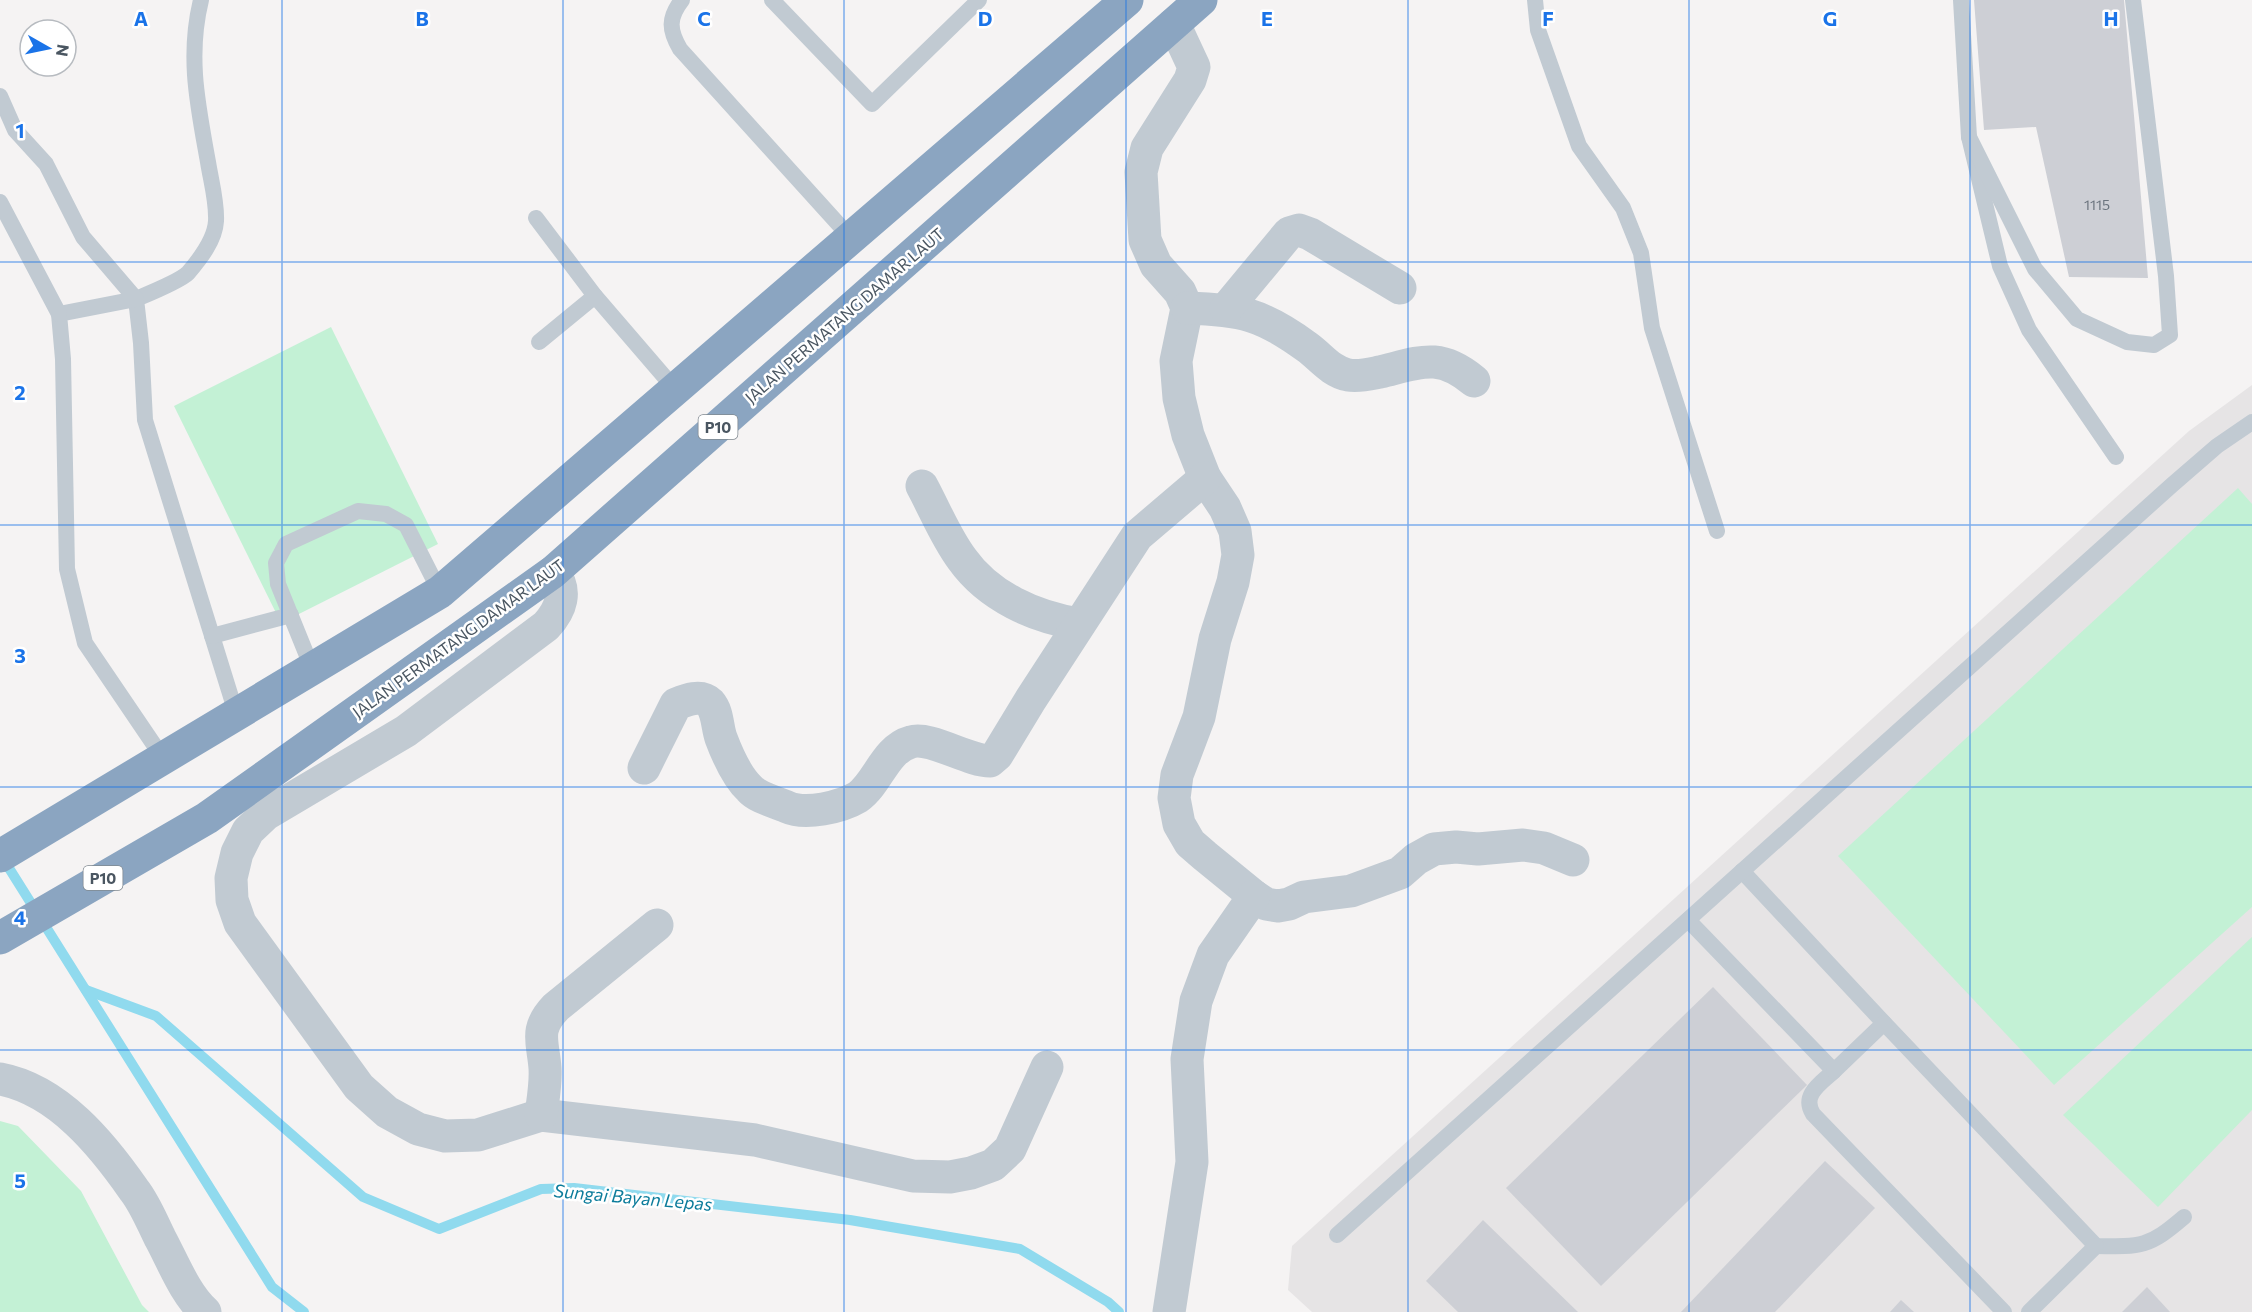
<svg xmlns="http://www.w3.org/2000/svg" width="2252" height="1312" viewBox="0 0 2252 1312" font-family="Commissioner,sans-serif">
  <rect width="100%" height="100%" fill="#f5f3f3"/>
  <path fill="#e6e4e5" d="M2252,385V1312H1312L1288,1290L1292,1246L2189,431Z"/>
  <g fill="#c3f1d5">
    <path d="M331,327L438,544L281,623L174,406Z"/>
    <path d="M2238,488L2252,504V907L2054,1085L1838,856Z"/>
    <path d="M2252,937V1110L2158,1207L2063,1115Z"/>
    <path d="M0,1121L18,1126L81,1191L142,1305L149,1312H0Z"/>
  </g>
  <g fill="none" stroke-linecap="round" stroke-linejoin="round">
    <g stroke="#90daee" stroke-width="10">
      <path d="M2,857L272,1287L304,1312"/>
      <path d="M86,990L156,1016L363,1197L439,1229L541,1189L574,1188L850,1220L1020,1249L1108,1302L1119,1312"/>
    </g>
  </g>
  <g fill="#cdcfd5">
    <path d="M1974,0H2124L2148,278L2069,277L2036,127L1984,130Z"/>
    <path d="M1713,987L1807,1085L1601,1286L1506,1188Z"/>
    <path d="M1825,1161L1875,1208L1775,1312H1681Z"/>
    <path d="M1483,1220L1578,1312H1458L1426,1281Z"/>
    <path d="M2147,1287L2170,1312H2122Z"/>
    <path d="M1901,1300L1914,1312H1890Z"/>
  </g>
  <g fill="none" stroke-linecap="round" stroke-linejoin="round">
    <g stroke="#c1cad2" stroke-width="16">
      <path d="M201,0C187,57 198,106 208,162C211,181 217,202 216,221C215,240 200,259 188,273C180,281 148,294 136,299L141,343L145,420L236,713"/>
      <path d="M682,0C668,18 669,30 680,49L851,238"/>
      <path d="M772,0L872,104L979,0"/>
      <path d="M1535,0L1538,30L1579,146L1623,208L1641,253L1652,328L1717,531"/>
      <path d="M1961,0L1969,137L2000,266L2029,330L2116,457"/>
      <path d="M0,96L15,130L46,164L83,237L136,299L59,314L63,359L67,569L85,643L163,758"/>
      <path d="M1969,137L2035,269L2077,319L2127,342L2154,345L2170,335L2166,276L2133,0"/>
      <path d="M0,202L59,314"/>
      <path d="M536,218L595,296L675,389"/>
      <path d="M539,342L595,296"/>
      <path d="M212,636L291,615"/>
      <path d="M312,668L278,584L276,563L286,544L358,511L386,514L406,525L440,592"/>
      <path d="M1742,871L1884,1023L2096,1246C2142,1247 2149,1247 2184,1217"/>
      <path d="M1688,920L1834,1071C1821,1083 1801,1095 1813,1114L2004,1312"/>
      <path d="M1834,1071L1884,1023"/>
      <path d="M1337,1235L2172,485L2217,446L2252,422"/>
      <path d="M2029,1312L2096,1246"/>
    </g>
    <g stroke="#c1cad2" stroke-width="33">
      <path d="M1174,24L1194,67L1190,80L1147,148L1141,172L1145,240L1156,265L1180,292L1187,308L1176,361L1179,398L1188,435L1205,478L1225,508L1235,531L1238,555L1233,582L1215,639L1199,717L1177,775L1174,798L1179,824L1190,843L1205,856L1254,896L1266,904L1278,906L1289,904L1304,897L1351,891L1400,873L1416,859L1434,849L1456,847L1478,849L1523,845L1544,848L1573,860"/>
      <path d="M1187,308C1242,310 1262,314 1307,347C1321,357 1330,371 1348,375C1359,377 1370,374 1380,372C1421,362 1439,352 1474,381"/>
      <path d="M1226,309L1289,233L1299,230L1310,234L1400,288"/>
      <path d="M922,486C935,510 946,538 962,559C989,597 1035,617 1079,624"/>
      <path d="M553,572C568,591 561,610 546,626L406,731L266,814L248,831L237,853L231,878L232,900L240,923L359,1087L387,1112L418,1129L445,1136L478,1135L541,1115L755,1140L913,1176L950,1177L971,1173L993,1165L1010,1149L1047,1067"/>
      <path d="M644,768L676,704C686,700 701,694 710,703C718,712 717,727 721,738C727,754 737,777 750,789C758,798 776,802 787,807C798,812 811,811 823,809C834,807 848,803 858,797C878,783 885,749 911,742C930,736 968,761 990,761L997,755L1031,699L1137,536L1205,478"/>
      <path d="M0,1079C58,1090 102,1144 134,1190C145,1204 152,1222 160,1238C173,1262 185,1294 205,1312"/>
      <path d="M541,1115C543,1099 546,1084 545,1068C543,1041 534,1030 556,1007L657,925"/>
      <path d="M1169,1312L1192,1162L1187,1059L1196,1001L1213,955L1254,896"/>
    </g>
    <g stroke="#8ba5c1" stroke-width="33">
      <path d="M0,856L440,592L1127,0"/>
      <path d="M0,938L207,818L553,572L1201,0"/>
    </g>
  </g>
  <path fill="none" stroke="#1a73e8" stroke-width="1.5" stroke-opacity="0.55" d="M282,0V1312M563,0V1312M844,0V1312M1126,0V1312M1408,0V1312M1689,0V1312M1970,0V1312M0,262H2252M0,525H2252M0,787H2252M0,1050H2252"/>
  <g text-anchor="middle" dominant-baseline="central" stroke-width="5" stroke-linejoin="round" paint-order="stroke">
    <g font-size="14" fill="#6b747e">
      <text x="2097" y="204">1115</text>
    </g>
    <g fill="#fff" stroke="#808990" stroke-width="1.5">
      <rect x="698.5" y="415" width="39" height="24" rx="4.5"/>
      <rect x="83.5" y="866" width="39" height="24" rx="4.5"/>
    </g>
    <g font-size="15" font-weight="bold" fill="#4a5661">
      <text x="718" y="427">P10</text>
      <text x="103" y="878">P10</text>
    </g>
    <g font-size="16" fill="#4a5661" stroke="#fff">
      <text transform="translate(844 315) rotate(-41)">JALAN PERMATANG DAMAR LAUT</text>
      <text transform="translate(458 638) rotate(-36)">JALAN PERMATANG DAMAR LAUT</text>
    </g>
    <g font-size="18" font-style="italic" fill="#0c7c9b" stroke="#fff">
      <text transform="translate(633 1197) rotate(5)">Sungai Bayan Lepas</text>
    </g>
  </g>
  <g font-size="20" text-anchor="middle" font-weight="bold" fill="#1a73e8" stroke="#fff" stroke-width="5" stroke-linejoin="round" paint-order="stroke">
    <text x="141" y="26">A</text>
    <text x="422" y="26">B</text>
    <text x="704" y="26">C</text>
    <text x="985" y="26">D</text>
    <text x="1267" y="26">E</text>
    <text x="1548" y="26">F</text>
    <text x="1830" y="26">G</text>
    <text x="2111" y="26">H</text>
    <text x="20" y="138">1</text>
    <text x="20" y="400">2</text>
    <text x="20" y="663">3</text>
    <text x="20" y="925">4</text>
    <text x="20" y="1188">5</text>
  </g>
  <g transform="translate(48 48) rotate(99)"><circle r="28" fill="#ffffff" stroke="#b7bbc0" stroke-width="1.5"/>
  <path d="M0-4.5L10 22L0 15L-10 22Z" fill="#1a73e8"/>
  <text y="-9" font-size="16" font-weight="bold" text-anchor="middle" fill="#4a5661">N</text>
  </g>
</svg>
